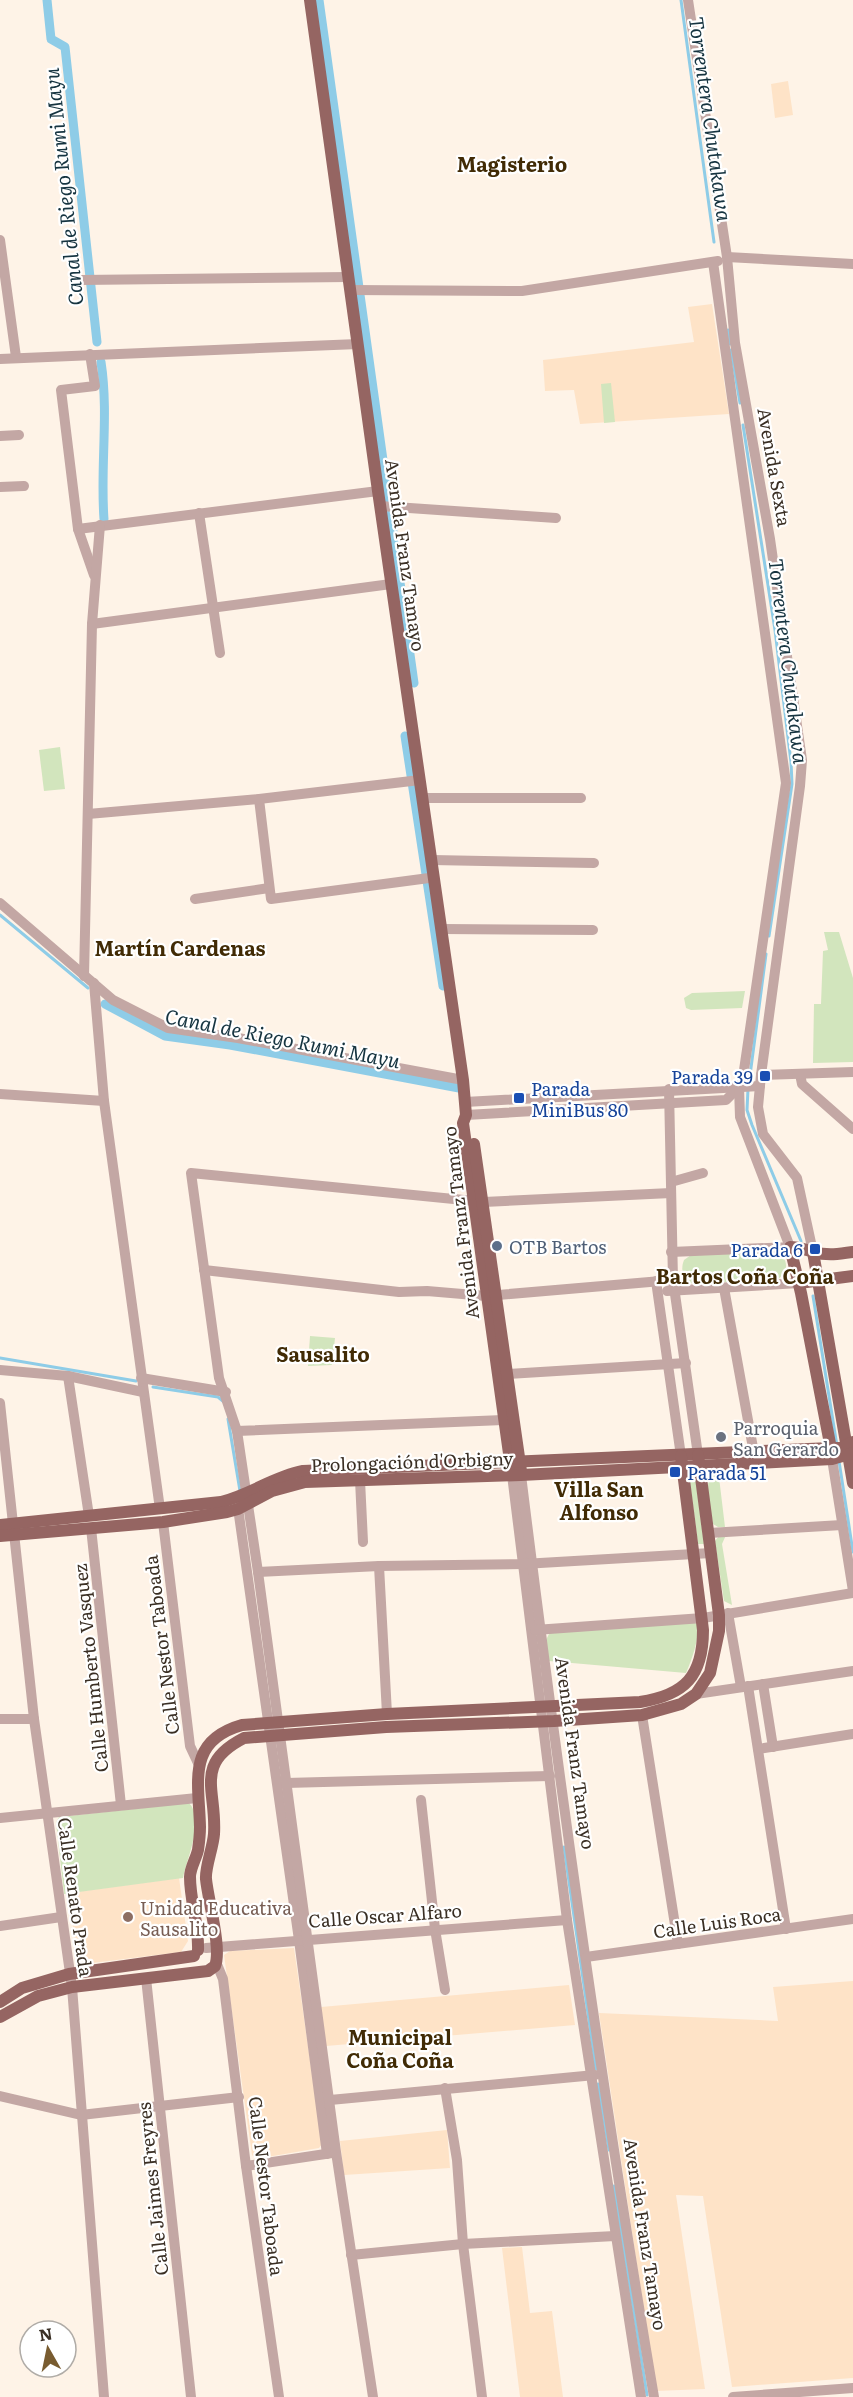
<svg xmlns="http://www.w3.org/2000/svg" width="853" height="2397" viewBox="0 0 853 2397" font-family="Literata,serif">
  <rect width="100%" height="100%" fill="#fef3e7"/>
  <g fill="#fee3c7">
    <path d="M788,81L793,115L775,118L771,84Z"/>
    <path d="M712,304L729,414L580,424L574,390L545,391L543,360L694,342L688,307Z"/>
    <path d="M179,1878L188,1941L181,1952L84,1964L78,1959L68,1893Z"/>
    <path d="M294,1948L322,2144L319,2148L256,2159L252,2155L224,1955L230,1951Z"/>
    <path d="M853,1981V2378L732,2387L703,2196L676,2195L705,2389L656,2391L599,2013L778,2021L773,1987Z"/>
    <path d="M569,1985L575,2025L326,2046L321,2007Z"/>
    <path d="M447,2130L450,2168L344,2175L340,2141Z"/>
    <path d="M522,2247L530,2313L552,2311L563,2397H520L502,2248Z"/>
  </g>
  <g fill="#d2e5bd">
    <path d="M611,383L615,422L604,423L601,384Z"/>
    <path d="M60,747L65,789L44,791L39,750Z"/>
    <path d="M824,932H839L853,978V1062L813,1063L814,1004H821L823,951L828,950Z"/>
    <path d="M745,991L742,1008L691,1010L686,1008L684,998L692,993Z"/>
    <path d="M776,1252C789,1258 789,1271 778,1279L693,1284C683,1279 680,1270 684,1260L691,1255Z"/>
    <path d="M310,1336L335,1338L332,1365L308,1366Z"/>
    <path d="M718,1469L725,1527H718L713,1524C711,1508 700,1478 718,1469Z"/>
    <path d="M692,1473L695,1474L704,1544H698L689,1474Z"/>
    <path d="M726,1535L722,1544L732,1605L724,1601L715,1541L719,1536Z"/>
    <path d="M695,1622L699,1626C697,1643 693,1657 686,1673L549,1661L546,1640L550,1632Z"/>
    <path d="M189,1803C205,1819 187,1858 183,1878L64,1894L56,1822L59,1817Z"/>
  </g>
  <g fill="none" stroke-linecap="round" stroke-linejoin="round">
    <g stroke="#8ecce7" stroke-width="3">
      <path d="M681,0L714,242"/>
      <path d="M728,330L730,344"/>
      <path d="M731,350L740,403"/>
      <path d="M743,425L775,630L791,762L792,784L769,936"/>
      <path d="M0,915L88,988"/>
      <path d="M749,1083L766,954"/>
      <path d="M748,1089L747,1110L752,1125L801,1241"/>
      <path d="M813,1296L837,1446"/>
      <path d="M0,1358L136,1381"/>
      <path d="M153,1387L218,1397L224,1402"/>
      <path d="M228,1419L240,1491"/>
      <path d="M839,1461L853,1552"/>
      <path d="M564,1847L596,2069"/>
      <path d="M598,2084L609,2150"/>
      <path d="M614,2186L647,2395"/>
    </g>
    <g stroke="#8ecce7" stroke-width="9">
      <path d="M47,0L51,39L65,47L97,342"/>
      <path d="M319,0L414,683"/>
      <path d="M101,362C109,414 100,467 104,519"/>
      <path d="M405,736L443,986"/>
      <path d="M105,1004L165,1036L230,1045L459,1088L458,1079"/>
    </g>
    <g stroke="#c3a7a4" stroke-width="10">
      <path d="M688,0L727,257L735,343L770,539L802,760L800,786L761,1075L758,1107L763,1134L797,1178L813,1252"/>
      <path d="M0,240L16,357"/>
      <path d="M727,257L853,264"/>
      <path d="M81,280L349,277"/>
      <path d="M350,290L522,291L718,261"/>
      <path d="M90,354L95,386L61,390L78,529L94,575"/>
      <path d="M0,359L358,344"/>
      <path d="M0,436L19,435"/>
      <path d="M0,487L24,486"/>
      <path d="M380,506L556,518"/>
      <path d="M199,513L220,653"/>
      <path d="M78,529L378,491"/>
      <path d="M92,624L391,584"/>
      <path d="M422,798H581"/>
      <path d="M259,799L271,899L429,878L434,875"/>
      <path d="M88,814L259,799L420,780"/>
      <path d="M432,860L594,863"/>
      <path d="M195,899L269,888"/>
      <path d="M0,903L113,1000L168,1028L238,1038L463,1080"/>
      <path d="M442,929L593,930"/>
      <path d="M84,976L92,624L100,525"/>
      <path d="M94,983L104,1101L160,1509"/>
      <path d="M800,1074L802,1084L853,1129"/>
      <path d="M761,1075L853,1072"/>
      <path d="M669,1089L673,1280L698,1455"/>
      <path d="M0,1094L104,1101"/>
      <path d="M465,1102L760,1086"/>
      <path d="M466,1115L726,1100L739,1087"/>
      <path d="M671,1182L703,1173"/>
      <path d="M671,1252L790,1247L740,1117L739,1087L743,1077L786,783L713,262"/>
      <path d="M204,1270L399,1292L427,1291L486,1296L673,1280"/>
      <path d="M656,1281L681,1456"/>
      <path d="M724,1288L755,1459"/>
      <path d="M667,1291L799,1283"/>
      <path d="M0,1370L68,1376L143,1392"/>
      <path d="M508,1374L686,1363"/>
      <path d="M68,1376L89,1516"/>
      <path d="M141,1378L226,1392"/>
      <path d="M0,1403L34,1719L72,1987L104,2397"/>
      <path d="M237,1431L503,1420"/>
      <path d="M832,1459L853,1591"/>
      <path d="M512,1475L567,1920L641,2397"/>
      <path d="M521,1475C559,1783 602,2091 654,2397"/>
      <path d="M360,1480L363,1542"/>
      <path d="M237,1501L299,1940L327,2154"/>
      <path d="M163,1522L190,1746L198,1763"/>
      <path d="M91,1528L121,1805"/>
      <path d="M709,1533L842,1525"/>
      <path d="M379,1566L387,1714"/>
      <path d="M258,1572L379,1566L523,1564L711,1553"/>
      <path d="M728,1613L741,1687"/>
      <path d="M535,1630L703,1618L853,1593"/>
      <path d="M763,1684L773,1747"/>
      <path d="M748,1686L786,1929"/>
      <path d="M696,1694L853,1671"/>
      <path d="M642,1715L678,1944"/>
      <path d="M0,1719H34"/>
      <path d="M758,1749L853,1734"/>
      <path d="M286,1783L550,1776"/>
      <path d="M421,1800L435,1929L445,1990"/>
      <path d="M0,1818L197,1798"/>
      <path d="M0,1926L61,1917"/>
      <path d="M206,1948L567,1920"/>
      <path d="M586,1957L853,1919"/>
      <path d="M216,1962L223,1979L246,2166L279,2397"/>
      <path d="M146,1978L191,2397"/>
      <path d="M445,2088L457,2160L463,2244L482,2397"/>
      <path d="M0,2096L81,2115L239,2097"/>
      <path d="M330,2100L595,2075"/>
      <path d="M246,2166L332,2153"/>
      <path d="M351,2255L463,2244L615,2236"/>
      <path d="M373,2397L336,2152L258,1572L237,1431L219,1378L191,1173L484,1202L671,1193"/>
      <path d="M733,2397L853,2388"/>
    </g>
    <g stroke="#956562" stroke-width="12">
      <path d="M310,0L378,491L463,1080L466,1115L463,1123L512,1475"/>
      <path d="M474,1144L521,1471"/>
      <path d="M813,1252L853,1483"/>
      <path d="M799,1283L853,1276"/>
      <path d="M832,1454L801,1293L790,1247C800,1247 805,1250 814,1252C827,1256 840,1254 853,1252"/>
      <path d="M0,1525L221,1502C250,1495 273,1477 303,1471L831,1448H841L853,1442"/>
      <path d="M0,1536L163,1522L227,1512L238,1509L272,1491L305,1482L521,1475L756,1463L832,1459L853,1453"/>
      <path d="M198,1950C199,1925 190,1901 190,1877C190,1868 196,1859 198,1850C199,1843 200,1834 200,1827C199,1782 186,1741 242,1725L387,1714L640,1702C685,1695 703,1676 703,1630L681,1456"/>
      <path d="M0,2002L22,1988L69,1974L194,1956"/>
      <path d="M0,2017L38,1996L72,1987L208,1971L215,1966C222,1949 208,1900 206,1879C205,1867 213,1848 214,1834C217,1790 193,1764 244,1738L386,1727L554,1721L642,1715L681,1704L696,1694L710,1673L719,1631V1615L698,1455"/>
    </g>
  </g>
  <g fill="#1a4fb4" stroke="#fff" stroke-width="2">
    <rect x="759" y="1070" width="12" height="12" rx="3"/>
    <rect x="513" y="1092" width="12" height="12" rx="3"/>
    <rect x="809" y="1243" width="12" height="12" rx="3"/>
    <rect x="669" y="1466" width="12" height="12" rx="3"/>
  </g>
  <circle fill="#5c6f8a" stroke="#fff" stroke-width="2" cx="497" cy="1246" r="6"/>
  <circle fill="#6b7280" stroke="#fff" stroke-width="2" cx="721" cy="1437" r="6"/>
  <circle fill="#8d6e63" stroke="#fff" stroke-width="2" cx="128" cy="1917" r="6"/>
  <g text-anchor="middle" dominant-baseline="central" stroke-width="4.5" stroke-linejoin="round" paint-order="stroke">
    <g font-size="18" fill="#3a2f24" stroke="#fff">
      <text transform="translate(775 467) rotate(80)">Avenida Sexta</text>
      <text transform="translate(406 555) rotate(82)">Avenida Franz Tamayo</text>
      <text transform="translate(460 1223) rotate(-97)">Avenida Franz Tamayo</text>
      <text transform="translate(412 1461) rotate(-2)">Prolongación d'Orbigny</text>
      <text transform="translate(161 1645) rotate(-97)">Calle Nestor Taboada</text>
      <text transform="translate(90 1668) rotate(-96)">Calle Humberto Vasquez</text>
      <text transform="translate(576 1753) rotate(82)">Avenida Franz Tamayo</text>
      <text transform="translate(76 1897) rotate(82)">Calle Renato Prada</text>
      <text transform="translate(385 1915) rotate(-4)">Calle Oscar Alfaro</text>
      <text transform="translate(717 1922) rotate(-8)">Calle Luis Roca</text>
      <text transform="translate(267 2186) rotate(83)">Calle Nestor Taboada</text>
      <text transform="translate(152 2189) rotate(-96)">Calle Jaimes Freyres</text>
      <text transform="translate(646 2234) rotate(81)">Avenida Franz Tamayo</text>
    </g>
    <g font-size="18" fill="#164399" stroke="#fff" text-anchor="end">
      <text x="753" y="1076">Parada 39</text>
      <text x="531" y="1088" text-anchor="start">Parada<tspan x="531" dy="21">MiniBus 80</tspan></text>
      <text x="803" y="1249">Parada 6</text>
      <text x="687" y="1472" text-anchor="start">Parada 51</text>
    </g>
    <g font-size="18" fill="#4e5e75" stroke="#fff" text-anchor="start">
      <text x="509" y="1246">OTB Bartos</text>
    </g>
    <g font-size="18" fill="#5b616d" stroke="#fff" text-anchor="start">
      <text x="733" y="1427">Parroquia<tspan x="733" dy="21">San Gerardo</tspan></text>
    </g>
    <g font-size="18" fill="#785e54" stroke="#fff" text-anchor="start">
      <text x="140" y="1907">Unidad Educativa<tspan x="140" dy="21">Sausalito</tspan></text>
    </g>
    <g font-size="20" font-style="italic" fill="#163440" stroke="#fff">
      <text transform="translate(712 119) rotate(82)">Torrentera Chutakawa</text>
      <text transform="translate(62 187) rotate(-96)">Canal de Riego Rumi Mayu</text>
      <text transform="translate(790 661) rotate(83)">Torrentera Chutakawa</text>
      <text transform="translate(283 1037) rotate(11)">Canal de Riego Rumi Mayu</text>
    </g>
    <g font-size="20" font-weight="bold" fill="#412b05" stroke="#fff">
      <text x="512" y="163">Magisterio</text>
      <text x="180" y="947">Martín Cardenas</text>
      <text x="745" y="1275">Bartos Coña Coña</text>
      <text x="323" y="1353">Sausalito</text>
      <text x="599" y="1488">Villa San<tspan x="599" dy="23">Alfonso</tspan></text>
      <text x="400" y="2036">Municipal<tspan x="400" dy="23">Coña Coña</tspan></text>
    </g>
  </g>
  <g transform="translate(48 2349) rotate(351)"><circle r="28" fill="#ffffff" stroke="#b0aca7" stroke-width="1.5"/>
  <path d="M0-4.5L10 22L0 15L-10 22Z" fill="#795c30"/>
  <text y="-9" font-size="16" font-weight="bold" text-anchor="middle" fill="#3a2f24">N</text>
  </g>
</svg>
